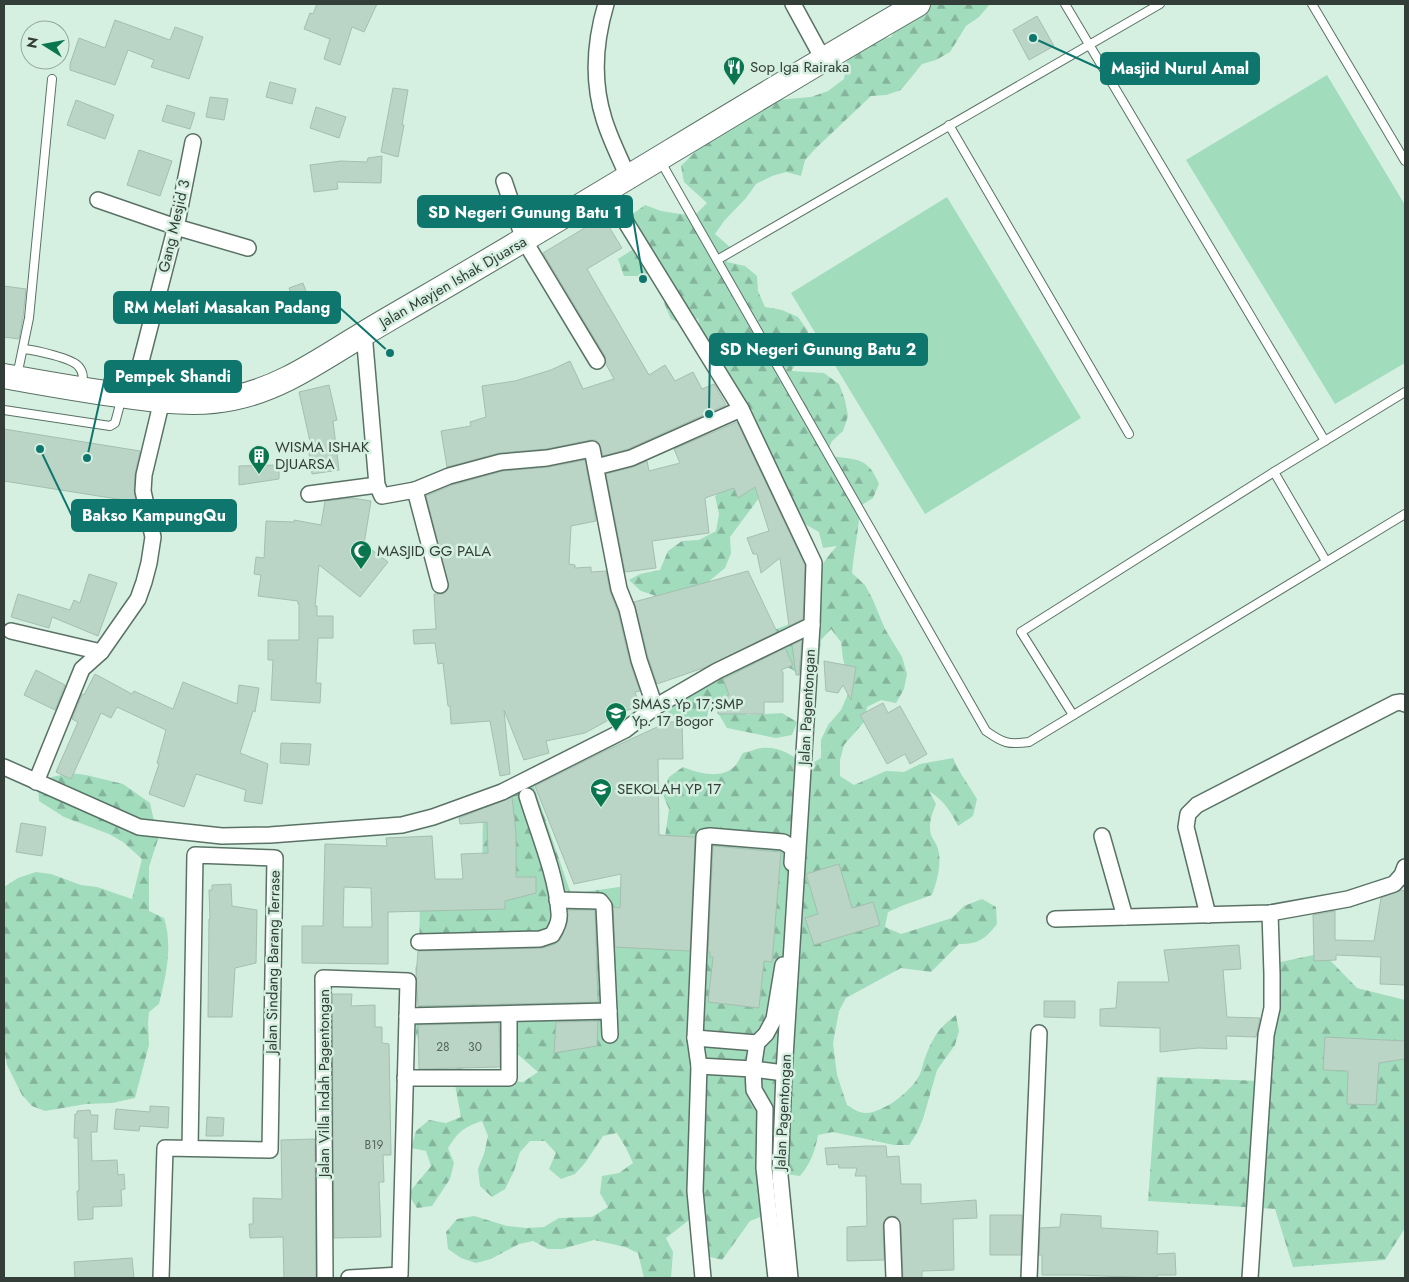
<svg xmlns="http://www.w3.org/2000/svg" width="1409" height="1282" viewBox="0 0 1409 1282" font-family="Jost,sans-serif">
  <defs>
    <pattern id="forest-firs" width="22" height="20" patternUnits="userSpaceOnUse" patternTransform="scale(1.25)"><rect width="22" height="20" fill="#a1dcbd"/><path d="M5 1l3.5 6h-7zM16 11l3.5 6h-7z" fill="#84b49b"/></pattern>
  </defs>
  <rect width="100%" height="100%" fill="#d5f0e1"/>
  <g fill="#a1dcbd">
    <path d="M1327,75L1405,205V363L1335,404L1186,160Z"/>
    <path d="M947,197L1081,418L925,514L791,293Z"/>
  </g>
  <g fill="url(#forest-firs)">
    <path d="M922,4H990L979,17L966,26L950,52L936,60L922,64L901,90L886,95L871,96L815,149L805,160L801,176L786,172L772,176L756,184L746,198L724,221L715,234L731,248L727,262L745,266L757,276L758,291L765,307L782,310L798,317L808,331V347L791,371L824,373L839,384L845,400L848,416L843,431L832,441L826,455C854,461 867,454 879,484L873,498L860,506C859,529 854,551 852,573L865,585L873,600L885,629L902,657L907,674L904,689L896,703L881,700L867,707L864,722L844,745L840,760V776L854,785L886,771L904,772L920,764L953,758C959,773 969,785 977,799L973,816L958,826C951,811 943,800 929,791L936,804C932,814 928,824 931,835C933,840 937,844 938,849C942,864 937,881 932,895L904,905L888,912L885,927L901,934L917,929L952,918L964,906L982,899L996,907L997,924C985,939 979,944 959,944L931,972L901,968L846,998L839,1011L833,1043L837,1075L847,1105C851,1107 855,1111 860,1112C877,1118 909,1093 917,1079C921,1074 922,1067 924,1061C932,1039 937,1029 956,1015L959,1031L955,1045L937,1070L923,1119L917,1133L909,1145H894L833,1132L818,1135C815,1151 811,1163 800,1176L785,1174L765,1215L750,1221L722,1260L707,1256L708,1239L704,1221L689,1220L666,1238L673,1252L671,1278H644L638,1253L625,1247L594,1240L562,1249H548L533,1241L519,1244L491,1259L476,1263L461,1258L448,1249L446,1232L457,1219L474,1216L507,1226L526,1228L544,1227L559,1218L592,1217L608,1207L600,1193L602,1176L619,1173L633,1163L626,1148L617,1133L603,1136L585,1163L575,1174L561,1179L549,1169L556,1153L545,1141H530L520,1152L514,1171L505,1189L492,1197L480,1186L478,1169L484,1154L488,1136L482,1121C464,1127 458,1132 448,1148L454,1163L450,1179L432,1206L417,1208L408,1194L431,1166L426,1151L411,1148L416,1131L429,1120L446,1123L461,1117L455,1085L457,1068L474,1070L488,1079L523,1082L538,1072L515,1052L486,1041L426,1048L416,1035V1018L419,1001L415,968L419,962L420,896L482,892L483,809L512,795L533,783L571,894L667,880L664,844L669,809L662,793L669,777L683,767C697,773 722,780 735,766C738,763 740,757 743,753C745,752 748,752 751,751C772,742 790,753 807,766L821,758V740L828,725L841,710L849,692L848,676L843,659L841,642L831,629L821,640L818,672L805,680L793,670L780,663L732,708L747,715L782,713L797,722L792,735L776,738L727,728L711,701L707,716L694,725L679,721L667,711L669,694L764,645L773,630C798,623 813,611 819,583C820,578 820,573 821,568C824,560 832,552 837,546L823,548L819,532L805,524L793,514L786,499L772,492L759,498L730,537L731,553L725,568L702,587L656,596L641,591L629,580L640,574L660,570L668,551L682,541L699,540L716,531L719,514L715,496L758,467L744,437L741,419L701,335L698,318L684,325L671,319L664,303L665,285L654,273L639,276H624L618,259L632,250L628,234L630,216L645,205L661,211L694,216L707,203L684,182L681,166L706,141L746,112L763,111L777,100L811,97L828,91L844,79L847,61L856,45L873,40L891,37L901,23Z"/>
    <path d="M71,773L86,775L123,784L150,803L158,839L149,867V911L164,918C173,947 166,975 159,1004L149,1012L148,1023L149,1045L135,1098L112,1103L86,1104L45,1111L32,1106L22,1095L7,1065L4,1049L5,980L4,887L18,878L36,872L51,874L81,885L97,887L132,899L142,859L123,842L109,834L64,817L39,801L38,785L52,777Z"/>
    <path d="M1323,953L1357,988L1405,1000V1228L1385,1260L1293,1267L1275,1209L1148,1201L1157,1077L1260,1081L1266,965Z"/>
  </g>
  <g fill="#bad5c6" stroke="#a4beaf" fill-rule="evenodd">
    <path d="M317,4H377L364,32L352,27L340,65L324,59L330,39L304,29L310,13L313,14Z"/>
    <path d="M1037,16L1054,46L1029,60L1013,30Z"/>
    <path d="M115,20L170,40L175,27L203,37L189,79L151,67L154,60L128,50L115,85L70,70V64L79,38L105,48Z"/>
    <path d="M270,82L296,89L292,104L266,97Z"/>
    <path d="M393,88L408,90L402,125H404L398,157L381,152Z"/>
    <path d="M210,97L228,99L224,120L206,117Z"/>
    <path d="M76,100L114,115L105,139L67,125Z"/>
    <path d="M167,105L195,113L190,129L162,121Z"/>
    <path d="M316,107L346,117L339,138L310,128Z"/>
    <path d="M139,150L172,161L160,196L127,185Z"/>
    <path d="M382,156L381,183L337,182L338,189L314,192L310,165L341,161L367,162L368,158Z"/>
    <path d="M603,217L622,248L587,269L649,375L665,365L675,381L693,372L702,389L714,384L726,405L628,449L603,456L599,443L595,440H591L546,449L499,453L447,467L441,431L471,426L470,422L486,417L482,386L515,381L551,370L570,361L583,389L614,379L606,364L605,356L543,253Z"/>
    <path d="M303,283L314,313L300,318L289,288Z"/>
    <path d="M4,286L26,289L23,317L19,339L4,337Z"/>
    <path d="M329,385L337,420L333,421L339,470L312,474L308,446H311L299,392Z"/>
    <path d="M737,422L805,565L803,619L789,626L780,558L761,573L757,554H753L747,538L769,531L755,487L738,498L734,488L705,498L709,533L652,541L656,568L625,572L606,474L633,467L647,461L649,471L680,463L674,449Z"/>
    <path d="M4,429L140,451L135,474L134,490L136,502L4,481Z"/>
    <path d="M585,460L596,521L571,526L569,564L575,565V568L591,567V572L606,571L610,591L618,612L630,662L640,691L635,692L640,706L625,711L585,733L546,741L549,753L524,760L504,710L510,774L500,776L490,721L451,724L450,706H448L443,663L438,664L435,643L414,644L413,630L436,629L434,594H443L447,591L449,587L426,496L452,485L503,471L549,467Z"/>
    <path d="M279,465V479L239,485V466Z"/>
    <path d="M352,498L371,501L364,544L388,562L360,597L319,565L315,606H317V616H333V638H318L316,683H321L320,703L271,700L273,660H268V640H299V604H298V601L258,596L261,575L254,574L256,557L264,558L266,521L294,522V520L321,525L325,501Z"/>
    <path d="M748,571L777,632L706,667L657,684L648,657L634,602Z"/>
    <path d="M89,574L117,583L98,636L52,617L49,628L11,617L18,594L70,610L74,600L80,603Z"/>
    <path d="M802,640L799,675H796L792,645Z"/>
    <path d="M785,648L793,665L781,670L783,672V702H764V714H718V700L729,695L723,679Z"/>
    <path d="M824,661L856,667L851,700L843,685L838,693L826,691Z"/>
    <path d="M36,670L65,685L55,710L24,695Z"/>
    <path d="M95,674L132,694L134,691L173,709L183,682L237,704L239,685L259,688L255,712L253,711L240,753L268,764L262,804L244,801L246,790L196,774L184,807L149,794L159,764L157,763L166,730L117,707L111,718L101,713L71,779L56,772L78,722L72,719L82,694L84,695Z"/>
    <path d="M883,703L888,713L900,706L927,754L910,764L905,754L887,764L860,715Z"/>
    <path d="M668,722H682L683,759H658L659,835L695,837L690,951L615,947L613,907L620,908L621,874L574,884L535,786L605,751Z"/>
    <path d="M281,743L311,744L309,765L280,763Z"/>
    <path d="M512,797L516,833V877H536V893L505,901V909L388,912V964L302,963V926H323L325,844L387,846L386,838L432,836L435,879H463L461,854L488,853L487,822L460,824L459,818ZM344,887L371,888L372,927H343Z"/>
    <path d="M21,823L46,827L42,856L16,852Z"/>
    <path d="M713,846L781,852L772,962L764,961L759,1008L708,1002L713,957H710V952H708Z"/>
    <path d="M839,864L852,908L873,902L880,925L814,945L805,918L818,914L806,874Z"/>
    <path d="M231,884L232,906L257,910L256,963L235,968L232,1017H208L209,919H210L209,890H212V885Z"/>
    <path d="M1401,890L1405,891V985L1380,984L1381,957L1336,955V960L1314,961L1313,915L1335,911V940L1374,941L1381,898Z"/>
    <path d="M568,910H595L598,1002L418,1006L416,977L418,951L543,948L555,944L560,940L567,924Z"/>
    <path d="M1239,945L1241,969L1223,970L1227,1017L1260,1018L1256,1037L1226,1036L1227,1049L1198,1048L1160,1052V1028L1100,1026V1009L1116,1008L1118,982H1169L1164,950Z"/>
    <path d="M332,994H352L351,1006L375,1005V1027H382V1043L389,1044L391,1155H383L384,1182H379L381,1237L334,1238Z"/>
    <path d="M1044,1001H1075V1018L1044,1017Z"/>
    <path d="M598,1021L597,1046L554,1053L556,1022Z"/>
    <path d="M499,1023L500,1067L419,1069L418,1025Z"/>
    <path d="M1325,1037L1405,1041V1059L1379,1063L1376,1105L1347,1104L1348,1071L1323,1070Z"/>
    <path d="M150,1106L169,1107L168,1128L140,1126L139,1131L114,1129L116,1109L150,1112Z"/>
    <path d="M90,1110L91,1115H98L97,1132H91L92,1161L117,1160L118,1175L124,1174L125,1189L121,1190L122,1206L93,1207V1219L78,1220L77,1191H79L78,1138H74L75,1114H77V1111Z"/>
    <path d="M207,1117L224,1118L223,1136H206Z"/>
    <path d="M315,1139L316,1278H284L283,1237L250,1238L249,1224H253V1198L282,1199L281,1140Z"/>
    <path d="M867,1146H886L887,1157L899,1156L901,1184H921V1204L976,1200L977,1218L953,1219L954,1270L922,1271V1278H903L901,1224L897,1217L892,1216L887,1217L883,1225L884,1260L847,1261V1227L867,1226L866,1176H855L857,1168H839L838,1164L827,1165L825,1148Z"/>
    <path d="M1061,1214L1101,1216V1228L1158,1231L1157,1254L1175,1253L1176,1275H1157V1278L1078,1275H1042V1255H1039L1040,1228L1060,1227Z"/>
    <path d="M990,1215H1022L1021,1255H990Z"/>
    <path d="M132,1258L134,1278H75L74,1262Z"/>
  </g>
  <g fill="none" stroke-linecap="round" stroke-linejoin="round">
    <g stroke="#5a7265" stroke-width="10">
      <g id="lane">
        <path d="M1065,4L1325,441"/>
        <path d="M1312,4L1405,161"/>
        <path d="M949,125L1129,434"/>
        <path d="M661,162L986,731C1003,743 1008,745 1029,742L1405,514"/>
        <path d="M717,260L1160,4"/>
        <path d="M23,349C34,350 73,358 79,367C84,373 83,379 82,386"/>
        <path d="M17,376L29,318L52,79"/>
        <path d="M4,410L110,426L115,423L122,397"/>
        <path d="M1274,472L1326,561"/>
        <path d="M1073,715L1021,632L1274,472L1405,392"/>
      </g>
    </g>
    <g stroke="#5a7265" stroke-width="18">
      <g id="street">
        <path d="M606,4C595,41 592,81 604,119C610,139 620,158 628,177"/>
        <path d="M793,4L823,59"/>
        <path d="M504,181L524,240L597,361"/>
        <path d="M606,190L741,409L814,563L812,625L784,1073L780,1176L790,1278"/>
        <path d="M98,200L176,227L248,248"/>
        <path d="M364,333L377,485L382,496L415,490L440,585"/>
        <path d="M129,396L138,373L178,218L193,142"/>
        <path d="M596,467L631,458L741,409"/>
        <path d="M415,490L449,476L501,462L547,458L592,449L619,589L627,609L639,660L655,707"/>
        <path d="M309,494L377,485"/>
        <path d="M11,631L101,652"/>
        <path d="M4,767L139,827L222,836L270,835L402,825L433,817L502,792L625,730L655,707L717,671L812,625"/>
        <path d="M36,782L82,669L101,652L138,599L144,582L149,563L153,537L143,491L144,475L162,400"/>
        <path d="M1102,836L1125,917"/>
        <path d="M1208,915L1186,827L1188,814L1197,805L1395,703L1401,702L1405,704"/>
        <path d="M1055,919L1270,913L1348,899L1394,884L1402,875L1405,867"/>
        <path d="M419,942L540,939L552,935C556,929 560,921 559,913C557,877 538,832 527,796"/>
        <path d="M609,1011L610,1035"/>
        <path d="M407,1016L609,1011L604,906L600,901L557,900"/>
        <path d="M695,1038L757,1043"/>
        <path d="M699,1066L753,1069L784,1073"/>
        <path d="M405,1078H509V1014"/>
        <path d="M892,1225L894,1278"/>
        <path d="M161,1278L165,1148L270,1150L275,858L195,855L190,1148"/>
        <path d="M325,1278L323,978L408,981L400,1275L349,1278"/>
        <path d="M703,1278L695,1191L699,1066L695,1038L704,837L710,836L783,842L793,848L792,863"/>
        <path d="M776,1278L764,1168L765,1109L754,1090L753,1069L757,1043L766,1034L774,1019L783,965"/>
        <path d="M1029,1278L1039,1033"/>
        <path d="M1250,1278L1266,1035L1272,1008V974L1270,913"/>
      </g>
    </g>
    <g stroke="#5a7265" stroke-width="26">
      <path id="primary" d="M4,376C43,383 81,390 120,395C157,400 196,406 233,398C279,389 317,362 357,338C379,324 401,312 423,299C589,203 752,100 918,4"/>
    </g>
    <use href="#lane" stroke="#fff" stroke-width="8"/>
    <use href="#street" stroke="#fff" stroke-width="15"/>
    <use href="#primary" stroke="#fff" stroke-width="24"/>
  </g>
  <defs>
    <g id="restaurant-pin" transform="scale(1.125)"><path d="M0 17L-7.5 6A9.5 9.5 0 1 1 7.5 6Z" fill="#0a764f" stroke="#d5f0e1"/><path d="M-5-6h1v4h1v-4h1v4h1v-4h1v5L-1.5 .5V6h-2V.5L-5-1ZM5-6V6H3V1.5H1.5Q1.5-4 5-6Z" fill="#fff"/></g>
    <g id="building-pin" transform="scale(1.125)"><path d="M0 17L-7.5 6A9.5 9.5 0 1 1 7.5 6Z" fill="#0a764f" stroke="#d5f0e1"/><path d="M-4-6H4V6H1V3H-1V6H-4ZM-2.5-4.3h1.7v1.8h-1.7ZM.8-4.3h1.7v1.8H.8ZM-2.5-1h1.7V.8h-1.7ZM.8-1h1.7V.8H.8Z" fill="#fff"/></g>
    <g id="mosque-pin" transform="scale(1.125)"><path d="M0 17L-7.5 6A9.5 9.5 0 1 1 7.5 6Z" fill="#0a764f" stroke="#d5f0e1"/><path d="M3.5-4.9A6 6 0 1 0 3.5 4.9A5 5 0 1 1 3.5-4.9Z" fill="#fff"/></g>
    <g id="school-pin" transform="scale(1.125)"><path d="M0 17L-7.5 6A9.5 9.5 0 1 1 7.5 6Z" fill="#0a764f" stroke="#d5f0e1"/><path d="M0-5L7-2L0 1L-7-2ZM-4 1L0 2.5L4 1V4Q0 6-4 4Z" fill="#fff"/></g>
  </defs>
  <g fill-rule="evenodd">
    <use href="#restaurant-pin" x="734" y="67"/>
    <use href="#building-pin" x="259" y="456"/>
    <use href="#mosque-pin" x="361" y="551"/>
    <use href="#school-pin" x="616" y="713"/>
    <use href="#school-pin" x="601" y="789"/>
  </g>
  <g text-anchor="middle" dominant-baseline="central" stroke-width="5" stroke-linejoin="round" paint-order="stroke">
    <g font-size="12" fill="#55645c">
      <text x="443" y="1047">28</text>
      <text x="475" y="1047">30</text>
      <text x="374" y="1145">B19</text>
    </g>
    <g font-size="15" fill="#333e38" stroke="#d5f0e1" text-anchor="start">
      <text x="750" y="67">Sop Iga Rairaka</text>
      <text x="275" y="447">WISMA ISHAK<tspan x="275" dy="17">DJUARSA</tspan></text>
      <text x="377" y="551">MASJID GG PALA</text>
      <text x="632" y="704">SMAS Yp 17;SMP<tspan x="632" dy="17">Yp. 17 Bogor</tspan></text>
      <text x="617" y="789">SEKOLAH YP 17</text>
    </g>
    <g font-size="15" fill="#333e38" stroke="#d5f0e1">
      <text transform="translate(174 226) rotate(-77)">Gang Mesjid 3</text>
      <text transform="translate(453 282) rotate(-30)">Jalan Mayjen Ishak Djuarsa</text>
      <text transform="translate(807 707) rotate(-87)">Jalan Pagentongan</text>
      <text transform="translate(273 962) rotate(-89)">Jalan Sindang Barang Terrase</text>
      <text transform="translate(324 1083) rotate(-90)">Jalan Villa Indah Pagentongan</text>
      <text transform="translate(783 1112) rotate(-87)">Jalan Pagentongan</text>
    </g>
  </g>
  <path fill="none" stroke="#0f766e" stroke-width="2" d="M1033 38L1101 69M643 279L632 212M390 353L340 308M709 414L710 350M87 458L105 377M40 449L72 516"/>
  <g fill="#0f766e" stroke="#d5f0e1" stroke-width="2">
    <circle cx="1033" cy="38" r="5"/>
    <circle cx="643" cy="279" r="5"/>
    <circle cx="390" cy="353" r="5"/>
    <circle cx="709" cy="414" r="5"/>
    <circle cx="87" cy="458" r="5"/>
    <circle cx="40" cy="449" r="5"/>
  </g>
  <g fill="#0f766e" stroke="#0f766e" stroke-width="2">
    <rect x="1101" y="53" width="158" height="31" rx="5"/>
    <rect x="418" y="196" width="214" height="31" rx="5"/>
    <rect x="114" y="292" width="226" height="31" rx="5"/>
    <rect x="710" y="334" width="217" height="31" rx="5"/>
    <rect x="105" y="361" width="136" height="31" rx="5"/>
    <rect x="72" y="500" width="164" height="31" rx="5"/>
  </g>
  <g font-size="16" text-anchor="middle" font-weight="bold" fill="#fff">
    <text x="1180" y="74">Masjid Nurul Amal</text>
    <text x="525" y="218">SD Negeri Gunung Batu 1</text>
    <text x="227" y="313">RM Melati Masakan Padang</text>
    <text x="818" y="355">SD Negeri Gunung Batu 2</text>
    <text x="173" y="382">Pempek Shandi</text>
    <text x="154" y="521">Bakso KampungQu</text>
  </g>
  <rect width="1409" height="1282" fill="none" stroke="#333e38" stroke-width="10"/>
  <g transform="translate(45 45) rotate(281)"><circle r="24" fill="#d5f0e1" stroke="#94a99d"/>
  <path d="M0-4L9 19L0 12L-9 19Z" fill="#0a764f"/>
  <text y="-8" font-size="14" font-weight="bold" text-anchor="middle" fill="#333e38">N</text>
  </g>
</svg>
